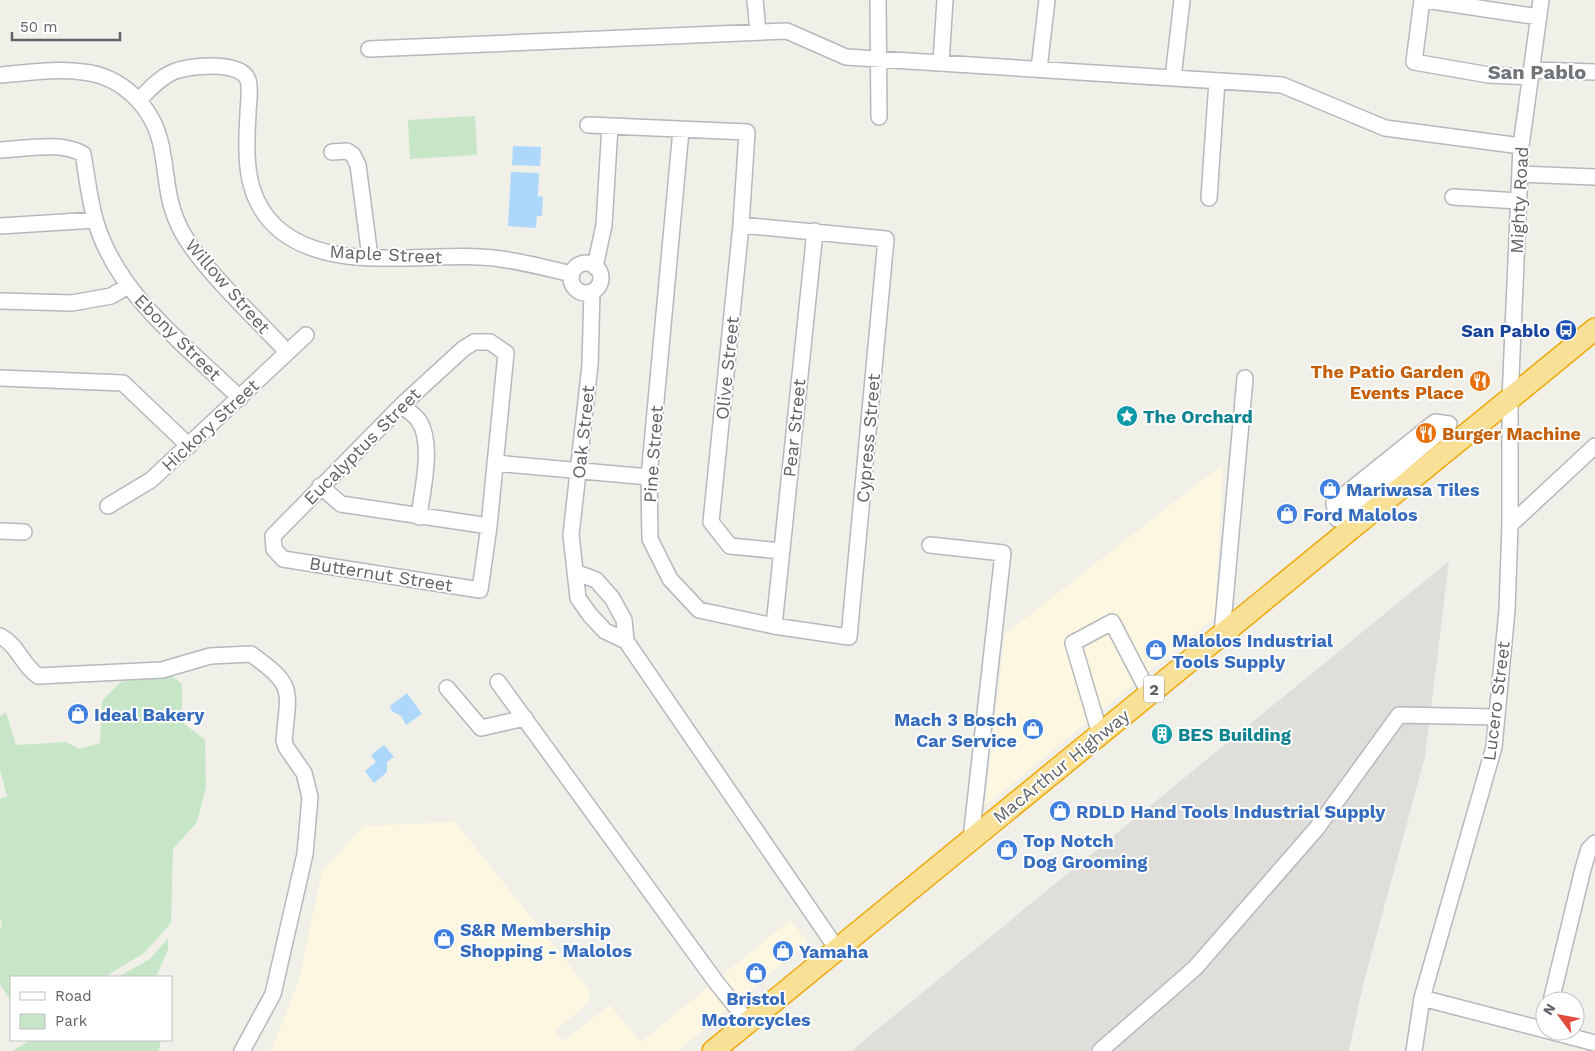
<svg xmlns="http://www.w3.org/2000/svg" width="1595" height="1051" font-family="'Work Sans',sans-serif">
	<style>
		.commercial { fill: #fdf7e1 }
		.industrial { fill: #e0deda }
		.green { fill: #c6e6c7 }
		.water { fill: #add8fb }
		.lines { fill: none; stroke-linecap: round; stroke-linejoin: round }
		.minor-casing { stroke: #b5b8bc; stroke-width: 18 }
		.highway-casing { stroke: #eea90b; stroke-width: 24 }
		.minor { stroke: #fff; stroke-width: 15 }
		.highway { stroke: #f8e197; stroke-width: 21 }
		.labels { text-anchor: middle; dominant-baseline: central; stroke-width: 4; stroke-linejoin: round; paint-order: stroke }
		.shield { fill: #fff; stroke: #8f9295; stroke-width: 1 }
		.shield-label { font-size: 16px; font-weight: bold; fill: #5f6367 }
		.street-label { font-size: 18px; fill: #5f6367; stroke: #fff }
		.transit-label { font-size: 18px; font-weight: bold; fill: #164399; stroke: #fff; text-anchor: end }
		.food-label { font-size: 18px; font-weight: bold; fill: #c56008; stroke: #fff; text-anchor: end }
		.culture-label { font-size: 18px; font-weight: bold; fill: #0d838f; stroke: #fff; text-anchor: start }
		.shop-label { font-size: 18px; font-weight: bold; fill: #366cbe; stroke: #fff; text-anchor: start }
		.quarter-label { font-size: 20px; font-weight: bold; fill: #707579; stroke: #fff }
	</style>
	<rect width="100%" height="100%" fill="#f0efe8"/>
	<path class="commercial" d="M1223,464L1215,617L985,806L1005,634Z
		M455,822L590,991L588,1003L555,1031L563,1041L610,1005L641,1042L790,920L808,942L678,1051H271L299,980L322,871L364,826Z"/>
	<path class="industrial" d="M1449,561L1425,757L1363,985L1349,1051H851Z"/>
	<path class="green" d="M475,116L477,155L410,159L408,120Z
		M168,673L182,684V722L205,740L206,787L197,822L173,849L171,923L144,953L105,977H11V1002L0,984V930L2,926L0,916V799L7,796L0,770V716L6,712L16,745L66,742L79,749L100,743L102,701L121,682Z
		M168,938V950L156,977H118L150,959Z
		M31,1040H161L159,1051H12Z"/>
	<path class="water" d="M513,146L541,147L540,166L512,165Z
		M511,172L539,173L538,196L543,197L542,216H537L536,228L508,226Z
		M407,693L422,714L406,725L401,716L392,711L390,706Z
		M384,745L394,757L387,762V772L374,783L365,771L376,762L371,755Z"/>
	<g class="lines">
		<g class="minor-casing">
			<path id="minor" d="M755,0L758,32
				M878,0L879,117
				M1422,0L1414,62L1489,75L1531,77
				M1425,0L1539,17
				M369,49L787,31L846,57L1282,85L1385,128L1521,146
				M941,63L945,0
				M1039,69L1047,0
				M1532,70L1595,72
				M0,75C27,73 57,68 83,72C122,76 153,107 161,145C168,177 165,200 182,232C204,271 256,318 287,352
				M1173,78L1182,0
				M139,100C149,90 158,79 171,73C186,65 241,60 248,80C251,90 248,104 248,114C245,158 244,202 282,232C340,276 434,249 501,259C525,262 549,269 572,274
				M588,125L747,132L741,225L711,522L730,546L781,551
				M681,130L649,477L650,539L670,579L699,610L774,626L849,637L886,239L741,225
				M0,150C25,149 61,141 83,154C87,176 89,198 95,219C115,293 187,347 240,398
				M332,152L347,151L353,155L358,165L370,257
				M1520,174L1595,177
				M1453,197L1519,201
				M1209,198L1217,81
				M0,226L95,220
				M571 278a15 15 0 1 1 30 0a15 15 0 1 1-30 0Z
				M595,267L604,225L610,126
				M592,292L590,365L571,535L578,598L590,615L605,631L626,641
				M0,301L72,303L111,296L128,286
				M474,342H490L506,353L489,526L480,590L283,559L274,549L273,536L402,405L463,349Z
				M0,378L123,383L189,446
				M402,405C407,410 415,415 419,421C434,444 422,491 419,517
				M1435,422L1449,424L1337,519L1334,503Z
				M495,463L649,477
				M320,486L341,504L489,526
				M108,506L151,480L306,335
				M1510,525L1595,446
				M0,531L24,532
				M930,545L1003,553L971,839
				M575,572L596,580L612,598L624,620L626,641L837,949
				M774,626L815,231
				M1222,634L1245,378
				M0,636C19,646 21,664 38,676L162,670L210,656L251,654C295,686 289,688 284,740L286,747L304,773L310,797L305,854L273,994L242,1051
				M498,682L716,982L748,1022
				M447,688L481,728L525,718
				M1100,734L1073,643L1112,622L1149,693
				M1422,998L1595,1043
				M1551,1001L1583,869L1589,849L1595,843
				M1100,1051L1195,968L1317,828L1399,715L1497,717
				M1414,1051L1422,998L1494,747L1507,610L1510,525V400L1521,146L1541,0"/>
		</g>
		<g class="highway-casing">
			<path id="highway" d="M713,1051L1595,329"/>
		</g>
		<use href="#minor" class="minor"/>
		<use href="#highway" class="highway"/>
	</g>
	<defs>
		<g id="bus-disc" transform="scale(1.125)"><circle r="9.5" fill="#1a4fb4" stroke="#fff"/><path d="M-5-6H5V4H4V6H2V4H-2V6H-4V4H-5ZM-3.5-4V0h7V-4ZM-3.5 1.2v1.5H-2V1.2ZM2 1.2v1.5H3.5V1.2Z" fill="#fff"/></g>
		<g id="restaurant-disc" transform="scale(1.125)"><circle r="9.5" fill="#e8710a" stroke="#fff"/><path d="M-5-6h1v4h1v-4h1v4h1v-4h1v5L-1.5 .5V6h-2V.5L-5-1ZM5-6V6H3V1.5H1.5Q1.5-4 5-6Z" fill="#fff"/></g>
		<g id="sight-disc" transform="scale(1.125)"><circle r="9.5" fill="#0f9aa8" stroke="#fff"/><path d="M0-6L1.8-2.2L6-1.7L2.9 1.2L3.7 5.4L0 3.3L-3.7 5.4L-2.9 1.2L-6-1.7L-1.8-2.2Z" fill="#fff"/></g>
		<g id="shop-disc" transform="scale(1.125)"><circle r="9.5" fill="#3f7fe0" stroke="#fff"/><path d="M-5-2.5h2.3a2.7 3.5 0 0 1 5.4 0H5L5.5 6h-11ZM-1.5-2.5h3a1.5 2.3 0 0 0-3 0Z" fill="#fff"/></g>
		<g id="building-disc" transform="scale(1.125)"><circle r="9.5" fill="#0f9aa8" stroke="#fff"/><path d="M-4-6H4V6H1V3H-1V6H-4ZM-2.5-4.3h1.7v1.8h-1.7ZM.8-4.3h1.7v1.8H.8ZM-2.5-1h1.7V.8h-1.7ZM.8-1h1.7V.8H.8Z" fill="#fff"/></g>
	</defs>
	<g fill-rule="evenodd">
		<use href="#bus-disc" x="1566" y="330"/>
		<use href="#restaurant-disc" x="1480" y="381"/>
		<use href="#sight-disc" x="1127" y="416"/>
		<use href="#restaurant-disc" x="1426" y="433"/>
		<use href="#shop-disc" x="1330" y="489"/>
		<use href="#shop-disc" x="1287" y="514"/>
		<use href="#shop-disc" x="1156" y="650"/>
		<use href="#shop-disc" x="78" y="714"/>
		<use href="#shop-disc" x="1033" y="729"/>
		<use href="#building-disc" x="1162" y="734"/>
		<use href="#shop-disc" x="1060" y="811"/>
		<use href="#shop-disc" x="1007" y="850"/>
		<use href="#shop-disc" x="444" y="939"/>
		<use href="#shop-disc" x="783" y="951"/>
		<use href="#shop-disc" x="756" y="973"/>
	</g>
	<g class="labels">
		<rect class="shield" x="1144" y="675.5" width="20" height="27" rx="4"/>
		<g class="shield-label">
			<text x="1154" y="689">2</text>
		</g>
		<g class="street-label">
			<text transform="translate(1519 200) rotate(-87)">Mighty Road</text>
			<text transform="translate(386 254) rotate(3)">Maple Street</text>
			<text transform="translate(228 286) rotate(49)">Willow Street</text>
			<text transform="translate(178 337) rotate(45)">Ebony Street</text>
			<text transform="translate(727 368) rotate(-84)">Olive Street</text>
			<text transform="translate(210 425) rotate(-43)">Hickory Street</text>
			<text transform="translate(794 428) rotate(-84)">Pear Street</text>
			<text transform="translate(583 432) rotate(-84)">Oak Street</text>
			<text transform="translate(868 438) rotate(-85)">Cypress Street</text>
			<text transform="translate(362 446) rotate(-45)">Eucalyptus Street</text>
			<text transform="translate(653 454) rotate(-86)">Pine Street</text>
			<text transform="translate(381 574) rotate(9)">Butternut Street</text>
			<text transform="translate(1496 701) rotate(-83)">Lucero Street</text>
			<text transform="translate(1061 766) rotate(-39)">MacArthur Highway</text>
		</g>
		<g class="transit-label">
			<text x="1550" y="330">San Pablo</text>
		</g>
		<g class="food-label">
			<text x="1464" y="371">The Patio Garden<tspan x="1464" dy="21">Events Place</tspan></text>
			<text x="1442" y="433" text-anchor="start">Burger Machine</text>
		</g>
		<g class="culture-label">
			<text x="1143" y="416">The Orchard</text>
			<text x="1178" y="734">BES Building</text>
		</g>
		<g class="shop-label">
			<text x="1346" y="489">Mariwasa Tiles</text>
			<text x="1303" y="514">Ford Malolos</text>
			<text x="1172" y="640">Malolos Industrial<tspan x="1172" dy="21">Tools Supply</tspan></text>
			<text x="94" y="714">Ideal Bakery</text>
			<text x="1017" y="719" text-anchor="end">Mach 3 Bosch<tspan x="1017" dy="21">Car Service</tspan></text>
			<text x="1076" y="811">RDLD Hand Tools Industrial Supply</text>
			<text x="1023" y="840">Top Notch<tspan x="1023" dy="21">Dog Grooming</tspan></text>
			<text x="460" y="929">S&amp;R Membership<tspan x="460" dy="21">Shopping - Malolos</tspan></text>
			<text x="799" y="951">Yamaha</text>
			<text x="756" y="998" text-anchor="middle">Bristol<tspan x="756" dy="21">Motorcycles</tspan></text>
		</g>
		<g class="quarter-label">
			<text x="1537" y="72">San Pablo</text>
		</g>
	</g>
	<rect x="10" y="976" width="162" height="65" fill="#ffffff" stroke="#bfc1c2"/>
	<rect x="20" y="992" width="25" height="8" fill="#ffffff" stroke="#bfc1c2"/>
	<text x="55" y="1001" font-size="15" fill="#5f6367">Road</text>
	<rect x="20" y="1014" width="25" height="15" fill="#c6e6c7" stroke="#bfc1c2"/>
	<text x="55" y="1026" font-size="15" fill="#5f6367">Park</text>
	<g transform="translate(1560 1016) rotate(302)"><circle r="24" fill="#ffffff" stroke="#bfc1c2"/>
	<path d="M0-4L9 19L0 12L-9 19Z" fill="#e24b3c"/>
	<text y="-8" font-size="14" font-weight="bold" text-anchor="middle" fill="#5f6367">N</text>
	</g>
	<path d="M12 32v8h108v-8" fill="none" stroke="#5f6367" stroke-width="2.5"/>
	<text x="20" y="32" font-size="15" fill="#5f6367" stroke="#ffffff" stroke-width="4" paint-order="stroke">50 m</text>
</svg>
